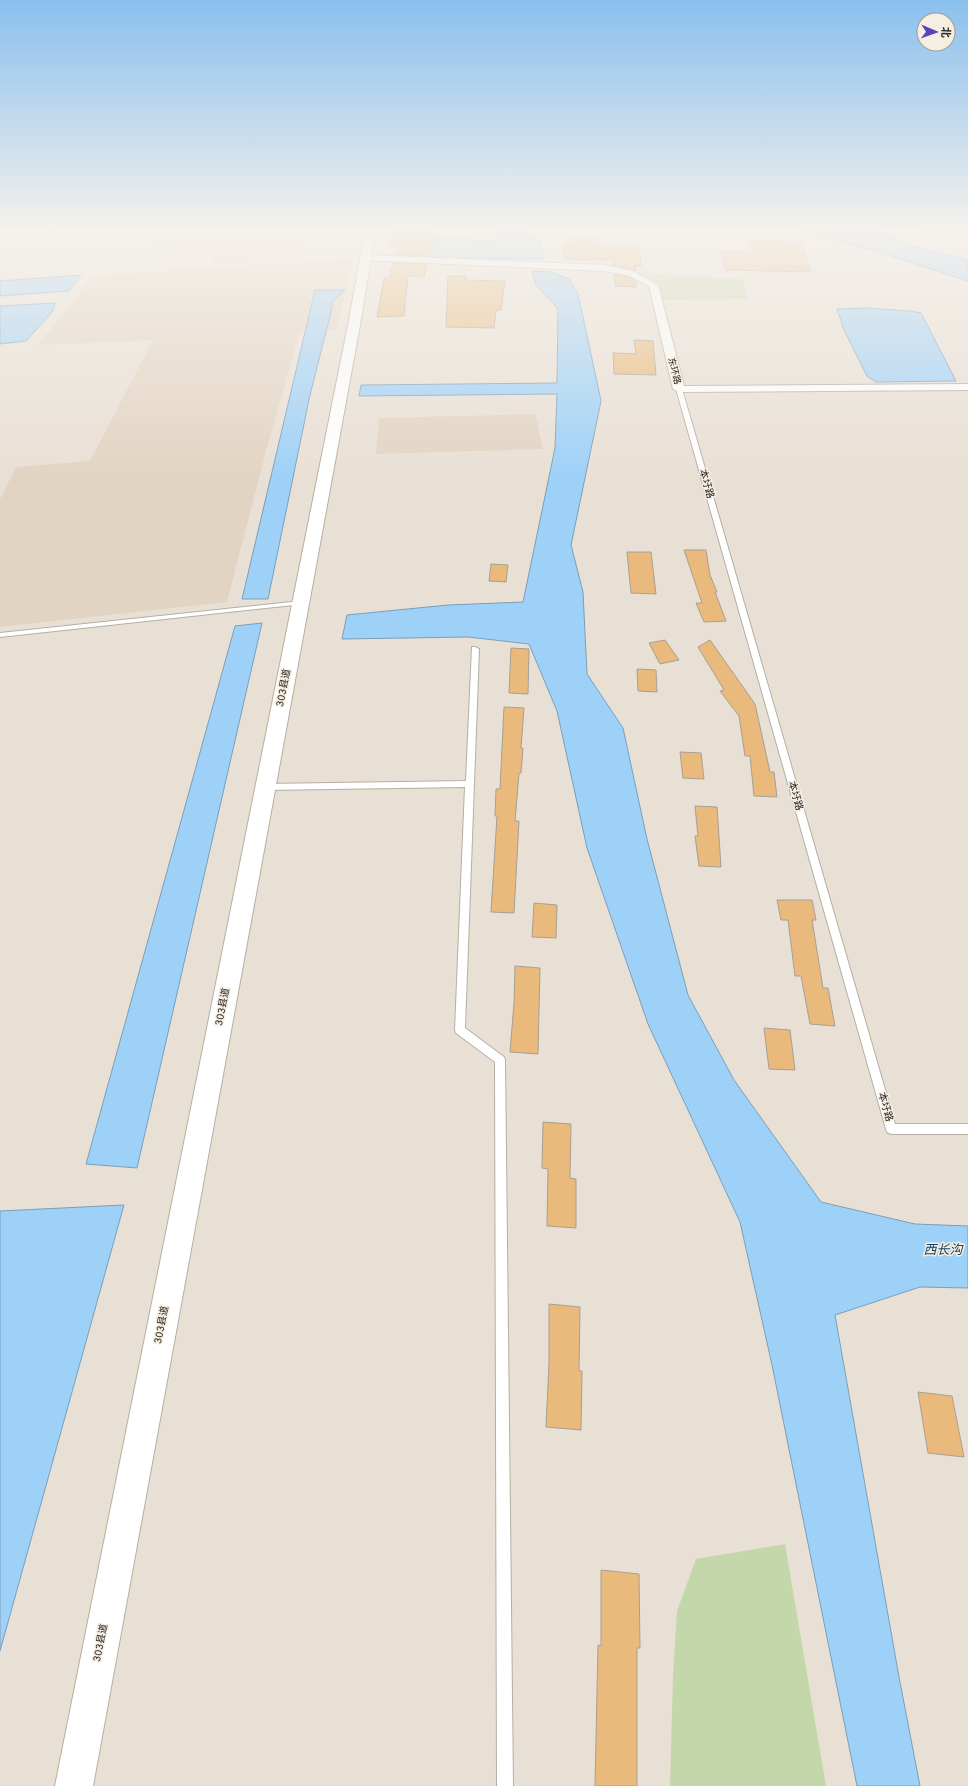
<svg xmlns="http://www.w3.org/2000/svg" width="968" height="1786" font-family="Overpass,'Noto Sans SC',sans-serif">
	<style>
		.built { fill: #e2d4c2 }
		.green { fill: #c4d7aa }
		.water { fill: #9ed1f8; stroke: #7b9eb8 }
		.building { fill: #e9ba7c; stroke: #a79f94 }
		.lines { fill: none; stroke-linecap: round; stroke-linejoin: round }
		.service-casing { stroke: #b6aea3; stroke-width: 2 }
		.minor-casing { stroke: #b6aea3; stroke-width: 2 }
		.secondary-casing { stroke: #b6aea3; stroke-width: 2 }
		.service { fill: #fff; fill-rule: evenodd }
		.minor { fill: #fff; fill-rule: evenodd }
		.secondary { fill: #fff; fill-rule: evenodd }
		.labels { text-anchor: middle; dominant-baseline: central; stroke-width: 3; stroke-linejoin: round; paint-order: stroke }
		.far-street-label { font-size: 9px; fill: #2a2723; stroke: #f7eee2 }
		.street-label { font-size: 10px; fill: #2a2723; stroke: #f7eee2 }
		.near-water-label { font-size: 13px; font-style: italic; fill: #114363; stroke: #f7eee2 }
	</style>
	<rect width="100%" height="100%" fill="#e9e0d5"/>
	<path class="built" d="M310,232L303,257L212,264L214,255L149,258L153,241Z
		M353,258L336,330L300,331L267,447L227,602L0,627V499L16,467L90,461L153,340L38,345L93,276Z
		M535,414L543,449L376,454L379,418Z"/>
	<path class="green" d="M639,273L743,279L747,299L663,300L658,283Z
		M785,1544L826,1786H670L673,1676L677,1611L696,1559Z"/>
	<path class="water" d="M495,227H524L527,231L541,243L543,259H457L426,260L433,248L430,238L494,241L499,234Z
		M790,227H862L893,236L907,245L968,260V281L885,254Z
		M890,227H968V235L890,228Z
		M532,271L551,272L569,279L578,294L601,401L571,545L583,592L587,674L623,728L647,839L688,995L734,1080L821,1202L915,1224L968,1226V1288L920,1287L835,1315L899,1677L920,1786H857L772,1365L740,1222L648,1024L587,848L557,711L529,644L468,637L342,639L347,615L448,605L523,602L555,448L557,394L359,396L361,385L557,383L558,309L536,285Z
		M81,275L69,291L0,296V281Z
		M315,290H345L333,301L330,316L310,395L268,599H242Z
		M55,303L53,311L26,341L0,344V306Z
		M868,308L910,311L921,313L956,381L876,382L867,376L844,330L837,309Z
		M262,623L137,1168L86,1164L235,626Z
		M124,1205L0,1651V1211Z"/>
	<path class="building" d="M395,227H437L429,256L395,255L398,246H389Z
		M570,237H597V244L639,243L641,266L635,265L636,271L613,265V260L564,259V244H571Z
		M749,241L801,242L811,272L725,270L720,251L753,252Z
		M393,263L427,264L424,277L408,276L404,316L377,317L384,278H389Z
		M614,274L627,276L636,281V287L615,286Z
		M448,276H466L465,280L505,281L501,310H496L494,328L446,327Z
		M634,340L653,341L656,375L614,374L613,353L636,354Z
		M684,550H706L710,575L717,592H715L726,621L704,622L696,603H702Z
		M627,552H651L656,594L631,593Z
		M491,564L508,565L506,582L489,581Z
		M665,640L679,660L660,664L649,643Z
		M710,640L755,704L770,772H774L777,797L754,796L750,756H745L739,716L720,691L724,690L698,647Z
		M511,648L529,649L528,694L509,693Z
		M637,669L656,670L657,692L638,691Z
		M504,707L524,708L521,748H523L521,773H519L515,821H519L514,913L491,912L497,816H495L496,789H500Z
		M680,752L701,753L704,779L683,778Z
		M695,806L717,807L721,867L699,866L695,836H698Z
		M777,900H812L816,920H812L823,988H828L835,1026L810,1024L801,976H795L788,920H781Z
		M534,903L557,905L556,938L532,937Z
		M515,966L540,968L538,1054L510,1052L514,1003Z
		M764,1028L790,1030L795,1070L769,1069Z
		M543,1122L571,1124L570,1178L576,1179V1228L547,1226L548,1169L542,1168Z
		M549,1304L580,1307L579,1371H582L581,1430L546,1427L549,1363Z
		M918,1392L952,1396L964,1457L928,1453Z
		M601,1570L639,1574L640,1648H637V1786H595L598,1645L601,1646Z"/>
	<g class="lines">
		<g class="service-casing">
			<path id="service" d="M137,227H157L0,237V235Z
				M679,387L682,389L895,1124H968V1134H891L887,1132L886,1129L676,389Z
				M301,601L303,602V604L0,637V633Z
				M472,647H475L479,649L465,1028L504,1057L505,1060L513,1786H497L495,1062L456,1033L455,1030L465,787L265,790L261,787L265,784L466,781Z"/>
		</g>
		<g class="minor-casing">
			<path id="minor" d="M365,255L604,265L633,271L658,285L684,386L968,384V390L679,392L673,389L649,286L627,275L604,271L362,260L360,258Z"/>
		</g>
		<g class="secondary-casing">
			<path id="secondary" d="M366,227H376L360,325L93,1786H55L348,325Z"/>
		</g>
		<use href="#service" class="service"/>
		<use href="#minor" class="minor"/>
		<use href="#secondary" class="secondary"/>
	</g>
	<linearGradient id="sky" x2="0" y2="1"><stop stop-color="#8ac0ee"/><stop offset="0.48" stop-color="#f5f1ec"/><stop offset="1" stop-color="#f5f1ec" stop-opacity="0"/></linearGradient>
	<rect width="968" height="477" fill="url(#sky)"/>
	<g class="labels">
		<g class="far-street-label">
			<text transform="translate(674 371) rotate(76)">东环路</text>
		</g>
		<g class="street-label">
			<text transform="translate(706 484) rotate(74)">本圩路</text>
			<text transform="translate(284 688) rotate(-79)">303县道</text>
			<text transform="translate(795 796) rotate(74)">本圩路</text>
			<text transform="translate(223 1007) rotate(-79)">303县道</text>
			<text transform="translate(885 1107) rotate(74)">本圩路</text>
			<text transform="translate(162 1325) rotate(-79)">303县道</text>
			<text transform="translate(101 1643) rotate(-79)">303县道</text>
		</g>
		<g class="near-water-label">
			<text x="943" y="1251">西长沟</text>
		</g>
	</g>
	<g transform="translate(936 32) rotate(92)"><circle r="19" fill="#f7eee2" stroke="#a59e96"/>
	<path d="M0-3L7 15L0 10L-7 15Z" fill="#5743bb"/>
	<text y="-6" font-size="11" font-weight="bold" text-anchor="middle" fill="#2a2723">北</text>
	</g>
</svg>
